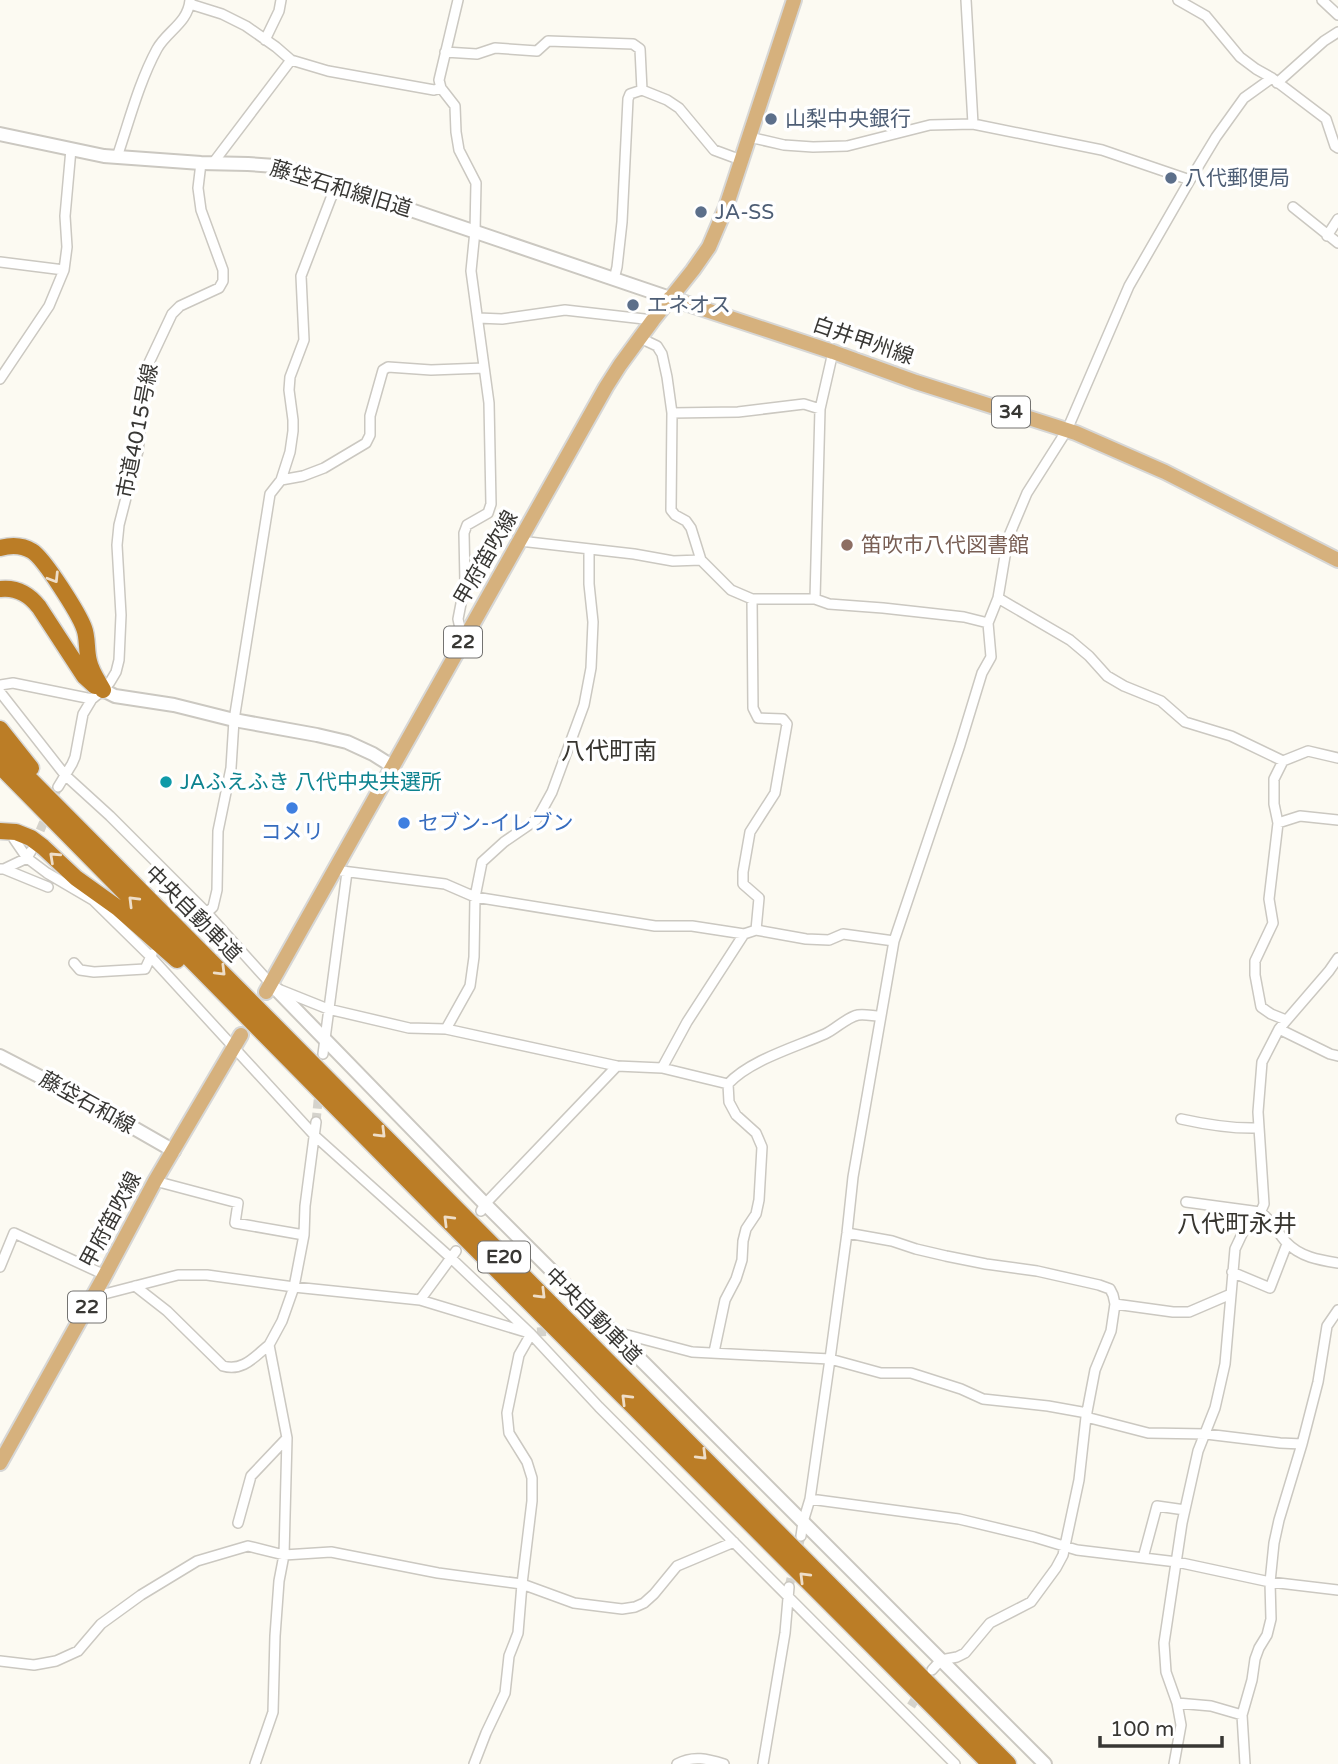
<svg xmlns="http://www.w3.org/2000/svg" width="1338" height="1764" font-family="'Varela Round','Noto Sans JP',sans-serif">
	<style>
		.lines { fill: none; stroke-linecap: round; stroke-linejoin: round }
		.street-tunnel { stroke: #d5d3cc; stroke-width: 9; stroke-dasharray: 9 4.5; stroke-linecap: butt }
		.street-casing { stroke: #cbc8c1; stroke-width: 12 }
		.secondary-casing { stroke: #cbc8c1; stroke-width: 16 }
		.primary-casing { stroke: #d7d7d6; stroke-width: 18 }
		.highway-casing { stroke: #d7d7d6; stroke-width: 19 }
		.street { stroke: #fff; stroke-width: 9 }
		.secondary { stroke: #fff; stroke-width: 12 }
		.primary { stroke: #d6b17d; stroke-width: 14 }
		.highway { stroke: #bb7d26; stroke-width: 16 }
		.oneway { stroke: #eedec9 }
		.service-dot { fill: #5c6f8a; stroke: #fff; stroke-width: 2.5 }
		.education-dot { fill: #8d6e63; stroke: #fff; stroke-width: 2.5 }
		.culture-dot { fill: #0f9aa8; stroke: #fff; stroke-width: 2.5 }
		.shop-dot { fill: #3f7fe0; stroke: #fff; stroke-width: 2.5 }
		.labels { text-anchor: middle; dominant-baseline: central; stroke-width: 7; stroke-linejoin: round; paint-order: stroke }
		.shield { fill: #fff; stroke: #747371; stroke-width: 2 }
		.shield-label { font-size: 19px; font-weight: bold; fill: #383734 }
		.service-label { font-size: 21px; fill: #4e5e75; stroke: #fff; text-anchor: start }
		.street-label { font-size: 21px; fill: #383734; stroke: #fff }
		.education-label { font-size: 21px; fill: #785e54; stroke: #fff; text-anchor: start }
		.culture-label { font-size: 21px; fill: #0d838f; stroke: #fff; text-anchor: start }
		.shop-label { font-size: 21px; fill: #366cbe; stroke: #fff; text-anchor: start }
		.quarter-label { font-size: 24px; fill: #383630; stroke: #fff }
	</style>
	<rect width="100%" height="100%" fill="#fcfaf2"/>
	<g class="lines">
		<path class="street-tunnel" d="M35,843L58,787
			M180,933L201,918
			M316,1122L319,1091
			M537,1332L556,1331
			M789,1587L801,1536
			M911,1706L921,1690"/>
		<g class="street-casing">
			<path id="street" d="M458,0L439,80L441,88L455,106L456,132L459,150L476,183L475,231L471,271L489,403L491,504L488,513L467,525L464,533L465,583L458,619L463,642
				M966,0L973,124
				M1178,0L1206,16L1240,57L1256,69L1272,78L1326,119L1335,146L1338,148
				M1322,0L1338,15
				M190,4L222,14L246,26L276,47L291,60L328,71L434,90L441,88
				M265,40L279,11L281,0
				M445,52L477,54L495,48L537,51L548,41L633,44L640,49L642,90
				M1277,83L1324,41L1338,32
				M749,137L784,145L813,147L847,146L930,125L973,124L1102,150L1190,180
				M117,157C129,122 139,82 157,49C167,31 188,23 190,0
				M213,163L291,60
				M1293,207L1338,243
				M1327,236L1338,219
				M0,262L64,270
				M614,279L617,267L622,222L628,99L630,94L642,90L667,100L679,108L714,150L741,160
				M478,318L502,319L565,310L653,320
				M640,338L657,346L662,354L667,377L672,413L671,510L675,515L686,521L691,528L701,560L731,590L752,599H815L829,604L883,608L964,617L988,623
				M0,379L49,306L64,270L67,247L65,216L71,149
				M672,413L738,412L804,404L820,409
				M281,480L290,452L293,431V420L289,390L290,377L304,340L301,276L336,185
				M520,541L634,554L673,561L701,560
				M998,598L1070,640L1089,656L1107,676L1124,686L1161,701L1185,722L1231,736L1283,761L1308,751L1338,758
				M752,599L753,708L758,718L783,719L787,724L775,793L750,832L743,872V884L759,898L756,930
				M815,599L820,409L833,352
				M0,685L13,683L92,699
				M0,692L65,775L110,816L207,913L270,983
				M1283,761L1274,779V804L1278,823L1269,899L1273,923L1255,961V975L1261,1007L1271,1014L1286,1020
				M58,787L72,764L75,757L83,714L92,699L103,690L110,682L116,672L119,660L121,615L117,545L119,525L138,451L147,367L172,314L180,306L219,288L223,281V270L201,210L198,188L201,163
				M1278,823L1300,816L1338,820
				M14,839L27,858L47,873L93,900L150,956L315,1136L451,1258L531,1334L599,1407L955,1764
				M0,869H4L48,887
				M4,869L27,858L31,851
				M334,870L445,884L475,897L655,926H692L744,934L756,930L806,939L829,940L843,934L894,941
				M201,918L213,907L217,890L218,831L231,768L234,720L270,494L281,480L303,476L324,468L366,443L370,435V416L383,370L388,367L431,370L484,368
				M74,963L80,970L94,972L145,969L152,954
				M278,989L328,1009L409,1028L446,1029L617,1066L662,1068L687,1022L744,934
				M446,1029L470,986L474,957L475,897L482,862L504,842L536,820L541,812L552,792L584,705L591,668L593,622L589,584V549
				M1279,1029L1330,1054L1338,1056
				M323,1054L347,872
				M662,1068L728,1084
				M1181,1119C1208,1125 1232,1129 1259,1128
				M155,1181L238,1203L235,1223L304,1235
				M1186,1202L1260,1212C1274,1222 1276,1231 1286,1242C1300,1257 1319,1260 1338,1263
				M481,1211L485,1204L617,1066
				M847,1233L892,1241L916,1249L946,1256L986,1264L1037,1271L1099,1285L1110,1289L1113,1295L1115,1304L1111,1331L1095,1370L1086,1417L1079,1480L1063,1555L1056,1568L1031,1602L990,1623L965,1653L957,1657L941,1660L932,1670
				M0,1267L14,1233L105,1275
				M1232,1272L1270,1288L1287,1244
				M135,1286L167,1311L223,1366C243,1372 255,1356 269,1345
				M93,1297L178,1275H207L294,1287L420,1300L529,1333
				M420,1300L456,1251
				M1115,1304L1173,1312H1189L1231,1294
				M596,1329L612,1331L692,1352L830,1359L881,1373H911L961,1389L983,1399L1048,1406L1087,1413
				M714,1352L725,1300L736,1279L742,1260L743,1241L746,1229L756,1214L759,1200L762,1147L756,1133L736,1115L729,1102L728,1084C750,1060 796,1047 825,1034C836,1029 847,1017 858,1015C865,1014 874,1016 880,1016
				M1086,1417L1148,1433L1206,1434L1280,1443L1302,1444
				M810,1499L959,1519L1034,1537L1077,1550L1177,1562L1270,1582L1338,1590
				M238,1523L251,1476L287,1438
				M801,1536L803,1522L810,1499L830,1359L847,1233L853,1177L894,941L960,745L982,673L991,657L988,623L998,598L1008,538L1027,493L1067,430L1129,286L1190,180L1216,137L1244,98L1272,78
				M1143,1558L1157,1506L1185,1510
				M0,1661L34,1665L56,1661L78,1651L101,1624L141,1595L197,1561L248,1546L284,1555L331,1552L438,1573L522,1584L574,1603L622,1609L635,1607L644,1603L654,1594L677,1566L734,1542
				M1177,1703L1211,1706L1242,1715L1252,1680L1255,1659L1259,1648L1267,1635L1271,1619L1270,1582L1274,1543L1279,1520L1302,1444L1318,1382L1327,1326L1338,1310
				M1242,1715L1245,1764
				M255,1764L273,1712L275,1636L279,1581L284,1555L287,1438L269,1345L282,1321L294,1287L304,1235L305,1206L316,1122
				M474,1764L486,1733L505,1693L509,1656L518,1633L522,1584L532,1501V1478L527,1462L509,1433L507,1413L519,1355L531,1334
				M677,1764C693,1755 708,1759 724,1764
				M763,1764L785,1633L789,1587
				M1174,1764L1181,1725L1177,1703L1166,1672L1164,1643L1182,1523L1198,1451L1215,1408L1225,1364L1235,1249L1243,1232L1261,1211L1264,1204L1258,1112L1262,1062L1279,1029L1329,971L1338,958"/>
		</g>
		<g class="secondary-casing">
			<path id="secondary" d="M0,134L104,156L201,163L248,164L275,166L293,170L670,298
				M103,690L115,696L174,705L234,720L317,735L347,742L373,754L392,766
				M270,983L485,1204L1045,1764
				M0,1056L85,1100L174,1151"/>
		</g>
		<g class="primary-casing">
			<path id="primary" d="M670,298L833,352L916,382L1076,433L1165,472L1338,560
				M266,992L606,387L620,365L653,320L693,270L709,247L726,207L794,0
				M0,1463L105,1275L155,1181L241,1035"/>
		</g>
		<g class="highway-casing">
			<path id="highway" d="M0,548C11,545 22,545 32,551C44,558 79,614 84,628C88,638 86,650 89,661C91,671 98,681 103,690
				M0,589C17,587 29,594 39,607L84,676L95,686
				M0,729L31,768
				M0,749L1008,1764
				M0,766L446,1219L990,1764
				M0,831L16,832L31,838L43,847L76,878L118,908L177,960"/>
		</g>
		<use href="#street" class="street"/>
		<use href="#secondary" class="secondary"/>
		<use href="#primary" class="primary"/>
		<use href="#highway" class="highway"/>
	</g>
	<defs><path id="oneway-chevron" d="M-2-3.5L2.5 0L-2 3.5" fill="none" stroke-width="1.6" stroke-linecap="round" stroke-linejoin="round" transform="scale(1.75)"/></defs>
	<g class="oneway">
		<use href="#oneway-chevron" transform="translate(54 578) rotate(58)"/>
		<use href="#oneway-chevron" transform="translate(54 857) rotate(-137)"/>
		<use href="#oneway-chevron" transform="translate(133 901) rotate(-135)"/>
		<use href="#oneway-chevron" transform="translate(221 971) rotate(45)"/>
		<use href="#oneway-chevron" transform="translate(381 1133) rotate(45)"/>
		<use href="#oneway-chevron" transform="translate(448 1220) rotate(-135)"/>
		<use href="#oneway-chevron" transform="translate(541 1294) rotate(45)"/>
		<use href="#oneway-chevron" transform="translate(626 1399) rotate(-135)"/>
		<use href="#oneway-chevron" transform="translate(702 1455) rotate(45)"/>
		<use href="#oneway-chevron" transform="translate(804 1577) rotate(-135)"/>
	</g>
	<g class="service-dot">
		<circle cx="771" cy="119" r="7"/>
		<circle cx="1171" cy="178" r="7"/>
		<circle cx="701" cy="212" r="7"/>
		<circle cx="633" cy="305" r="7"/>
	</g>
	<circle class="education-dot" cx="847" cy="545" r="7"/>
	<circle class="culture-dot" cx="166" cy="782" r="7"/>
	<g class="shop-dot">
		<circle cx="292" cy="808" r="7"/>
		<circle cx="404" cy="823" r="7"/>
	</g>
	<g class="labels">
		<g class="shield">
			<rect x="992" y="396.5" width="38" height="31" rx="5"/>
			<rect x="444" y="626.5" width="38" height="31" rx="5"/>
			<rect x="478" y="1241.5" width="52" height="31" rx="5"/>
			<rect x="68" y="1291.5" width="38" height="31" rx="5"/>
		</g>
		<g class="shield-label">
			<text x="1011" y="412">34</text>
			<text x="463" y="642">22</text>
			<text x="504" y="1257">E20</text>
			<text x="87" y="1307">22</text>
		</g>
		<g class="service-label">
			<text x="785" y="119">山梨中央銀行</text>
			<text x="1185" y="178">八代郵便局</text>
			<text x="715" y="212">JA-SS</text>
			<text x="647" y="305">エネオス</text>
		</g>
		<g class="street-label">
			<text transform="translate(341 189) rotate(17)">藤垈石和線旧道</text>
			<text transform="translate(863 341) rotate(19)">白井甲州線</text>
			<text transform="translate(138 431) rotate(-79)">市道4015号線</text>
			<text transform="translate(486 558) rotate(-60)">甲府笛吹線</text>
			<text transform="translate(193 914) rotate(45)">中央自動車道</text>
			<text transform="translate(87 1103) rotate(29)">藤垈石和線</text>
			<text transform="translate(111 1220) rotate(-62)">甲府笛吹線</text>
			<text transform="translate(593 1316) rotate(45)">中央自動車道</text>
		</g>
		<g class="education-label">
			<text x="861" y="545">笛吹市八代図書館</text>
		</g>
		<g class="culture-label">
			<text x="180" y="782">JAふえふき 八代中央共選所</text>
		</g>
		<g class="shop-label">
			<text x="418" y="823">セブン-イレブン</text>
			<text x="292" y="832" text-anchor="middle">コメリ</text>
		</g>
		<g class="quarter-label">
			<text x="609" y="751">八代町南</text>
			<text x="1237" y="1224">八代町永井</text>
		</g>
	</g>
	<path d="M1100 1736v10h122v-10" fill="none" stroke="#383734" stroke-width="3.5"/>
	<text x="1110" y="1736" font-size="21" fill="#383734" stroke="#ffffff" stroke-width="5" paint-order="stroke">100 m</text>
</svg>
